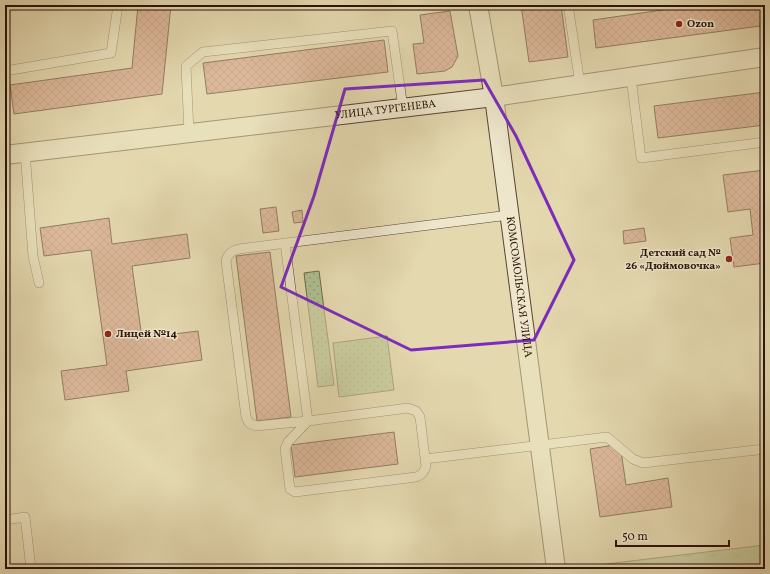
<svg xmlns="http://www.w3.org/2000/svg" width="770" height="574" font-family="Vollkorn,serif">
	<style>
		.grass { fill: url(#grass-tufts); stroke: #6c694c }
		.park { fill: url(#park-dots); stroke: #6c694c }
		.building { fill: url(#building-cross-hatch); stroke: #2a1209 }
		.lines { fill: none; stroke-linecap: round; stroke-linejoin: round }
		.service-casing { stroke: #584432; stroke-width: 10 }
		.minor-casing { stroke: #584432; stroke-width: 20 }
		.service { stroke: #ede6cb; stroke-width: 9 }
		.minor { stroke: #ede6cb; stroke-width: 18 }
		.marked { fill: none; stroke: #7b2cbf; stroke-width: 3; stroke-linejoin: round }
		.poi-dot { fill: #8f2418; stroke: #ede6cb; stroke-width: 1.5 }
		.labels { text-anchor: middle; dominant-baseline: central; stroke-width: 3; stroke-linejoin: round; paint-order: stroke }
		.poi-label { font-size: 11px; font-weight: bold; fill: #2a1209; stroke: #ede6cb; text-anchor: start }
		.street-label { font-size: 11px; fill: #2a1209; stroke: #ede6cb }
	</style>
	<defs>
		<pattern id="grass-tufts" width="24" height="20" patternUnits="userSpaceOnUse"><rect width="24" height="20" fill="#aec090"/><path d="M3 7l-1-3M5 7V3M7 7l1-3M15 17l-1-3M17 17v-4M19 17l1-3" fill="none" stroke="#96a47b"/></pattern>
		<pattern id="park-dots" width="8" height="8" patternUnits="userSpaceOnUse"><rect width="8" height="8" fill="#aec090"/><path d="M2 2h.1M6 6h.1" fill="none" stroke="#96a47b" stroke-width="1.8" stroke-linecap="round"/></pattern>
		<pattern id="building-cross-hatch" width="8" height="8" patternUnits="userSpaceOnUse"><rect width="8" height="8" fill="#d38e7f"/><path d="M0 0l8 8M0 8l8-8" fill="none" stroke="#ab7366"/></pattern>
	</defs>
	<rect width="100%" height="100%" fill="#e4d8af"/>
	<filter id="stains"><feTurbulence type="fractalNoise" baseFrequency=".005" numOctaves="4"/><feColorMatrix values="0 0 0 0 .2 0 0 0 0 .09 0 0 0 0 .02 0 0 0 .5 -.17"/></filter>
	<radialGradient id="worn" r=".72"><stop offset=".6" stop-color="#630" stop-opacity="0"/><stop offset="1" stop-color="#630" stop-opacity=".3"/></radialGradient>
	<path class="grass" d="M765,545V569H572V568Z"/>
	<path class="park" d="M319,271L334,385L318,387L304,273Z
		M387,336L394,390L339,397L333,343Z"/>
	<path class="building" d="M138,5H171L162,94L14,114L10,85L132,68Z
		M521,5H561L568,57L529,62Z
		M697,5H765V40L763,41L760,26L596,48L593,20Z
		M450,11L458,56L452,67L445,71L417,74L413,44L424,43L420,15Z
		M384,40L388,72L207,94L203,63Z
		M765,92V125L658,138L654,106Z
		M765,170V263L734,267L730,238L753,235L750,209L728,212L723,175Z
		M276,207L279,231L263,233L260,209Z
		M302,210L303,222L294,223L292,212Z
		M109,218L112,244L187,234L190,258L132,266L142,338L198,331L202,360L126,371L129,391L65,400L61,371L107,365L91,250L44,256L40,228Z
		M644,228L646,241L624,244L623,231Z
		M270,252L291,417L257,421L236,256Z
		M394,432L398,464L295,477L291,445Z
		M620,444L626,485L668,478L672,507L600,517L590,449Z"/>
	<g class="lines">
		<g class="service-casing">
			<path id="service" d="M568,5L580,84
				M5,71L111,53L118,5
				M631,77L641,158L765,142
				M189,133L186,66L203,52L392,31L403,108
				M25,152L33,256L39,283
				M285,243L308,421L256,426L249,423L246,417L226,261C228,253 232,251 239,249L509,215
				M408,408L416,411L420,417L426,466C424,472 422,475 416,477L295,492L290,489L285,449L288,442L308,421Z
				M425,459L607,437L633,459L643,463L765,449
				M5,520L25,517L31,569"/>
		</g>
		<g class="minor-casing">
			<g id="minor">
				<path id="s1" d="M478,5L494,97L556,569"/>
				<path id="s2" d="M5,155L494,97L765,57"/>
			</g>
		</g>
		<use href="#service" class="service"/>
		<use href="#minor" class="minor"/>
	</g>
	<path d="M0 0H770V574H0ZM484,80L516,136L574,260L534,340L411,350L281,287L314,196L345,89Z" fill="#e4d8af" fill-opacity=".55" fill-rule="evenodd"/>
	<path class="marked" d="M484,80L516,136L574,260L534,340L411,350L281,287L314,196L345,89Z"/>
	<g class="poi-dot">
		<circle cx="679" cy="24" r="4"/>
		<circle cx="729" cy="259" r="4"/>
		<circle cx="108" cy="334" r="4"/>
	</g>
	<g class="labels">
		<g class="poi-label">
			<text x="687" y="24">Ozon</text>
			<text x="721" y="253" text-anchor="end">Детский сад №<tspan x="721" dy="13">26 «Дюймовочка»</tspan></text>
			<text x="116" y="334">Лицей №14</text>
		</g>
		<g class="street-label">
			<text stroke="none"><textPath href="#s2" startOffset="383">УЛИЦА ТУРГЕНЕВА</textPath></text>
			<text stroke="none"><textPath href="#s1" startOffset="285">КОМСОМОЛЬСКАЯ УЛИЦА</textPath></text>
		</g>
	</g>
	<rect width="770" height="574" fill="none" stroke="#e4d8af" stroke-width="20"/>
	<rect x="6" y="6" width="758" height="562" fill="none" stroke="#2a1209" stroke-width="2"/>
	<rect x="10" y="10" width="750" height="554" fill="none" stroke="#2a1209"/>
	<path d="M616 540v6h113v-6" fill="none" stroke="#2a1209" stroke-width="2"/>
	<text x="622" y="540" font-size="12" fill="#2a1209" stroke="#ede6cb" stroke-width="3" paint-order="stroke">50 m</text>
	<rect width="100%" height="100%" filter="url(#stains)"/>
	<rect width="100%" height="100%" fill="url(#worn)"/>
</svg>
